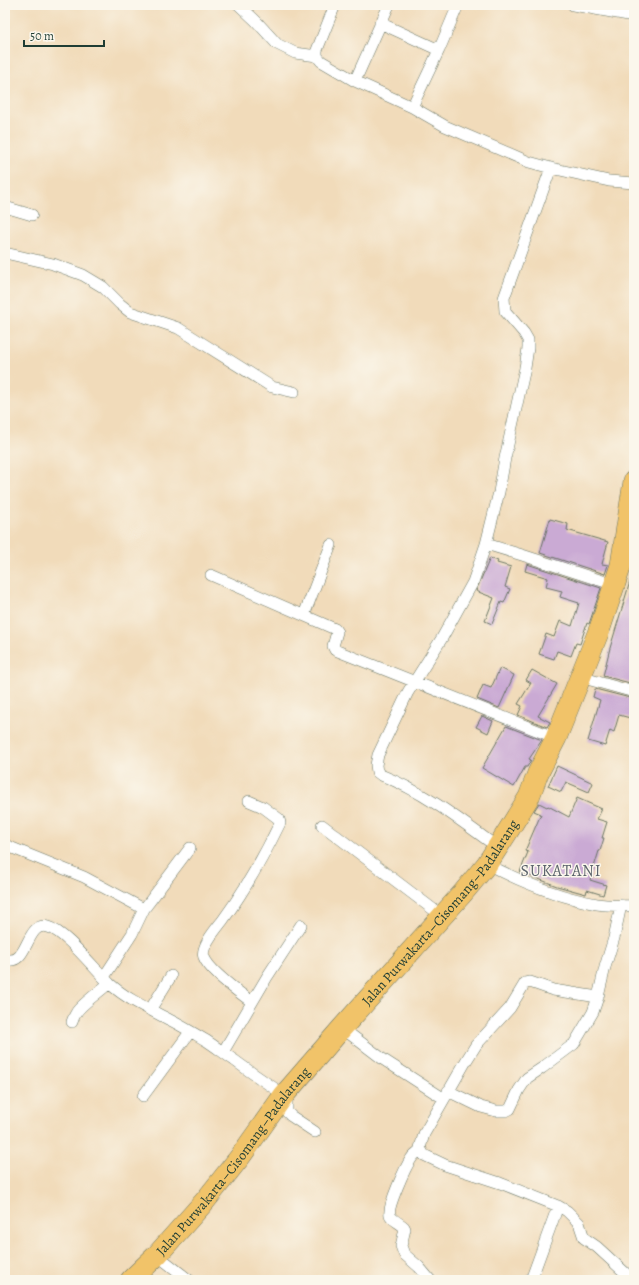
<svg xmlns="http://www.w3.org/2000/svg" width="639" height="1285" font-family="Alegreya,serif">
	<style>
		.building { fill: #caaad4 }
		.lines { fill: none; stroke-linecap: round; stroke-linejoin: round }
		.street-casing { stroke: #687463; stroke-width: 12 }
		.highway-casing { stroke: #687463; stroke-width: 22 }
		.street { stroke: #fff; stroke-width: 11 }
		.highway { stroke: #f1c369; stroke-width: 21 }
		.labels { text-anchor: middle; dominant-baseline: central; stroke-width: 3; stroke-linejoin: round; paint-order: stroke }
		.street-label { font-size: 14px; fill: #1f3d34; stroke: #fbf7ec }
		.quarter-label { font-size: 16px; letter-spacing: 1px; fill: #5b636c; stroke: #fbf7ec }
	</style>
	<rect width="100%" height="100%" fill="#fbf7ec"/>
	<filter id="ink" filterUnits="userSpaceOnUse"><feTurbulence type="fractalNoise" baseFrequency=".025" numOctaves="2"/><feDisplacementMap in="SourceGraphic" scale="8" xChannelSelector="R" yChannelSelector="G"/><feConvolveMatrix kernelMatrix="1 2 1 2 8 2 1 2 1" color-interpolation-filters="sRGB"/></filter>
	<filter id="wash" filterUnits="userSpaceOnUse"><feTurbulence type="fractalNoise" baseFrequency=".012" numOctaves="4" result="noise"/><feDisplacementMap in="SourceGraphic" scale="16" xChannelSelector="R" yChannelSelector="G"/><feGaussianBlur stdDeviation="0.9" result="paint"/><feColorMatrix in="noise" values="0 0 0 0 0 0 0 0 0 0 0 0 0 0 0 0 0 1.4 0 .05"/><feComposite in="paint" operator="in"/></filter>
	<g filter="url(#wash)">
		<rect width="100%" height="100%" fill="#f1dbba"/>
		<g id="blocks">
			<path class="building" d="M550,519L568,524L567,530L608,542L602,564L608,565L605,574L540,553Z
				M490,558L498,561L497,563L511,567L505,587L510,589L504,603L501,602L492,624L485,621L494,598L476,591Z
				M527,564L601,588L589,624L587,623L580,644L576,643L571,656L557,651L554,659L539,654L546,634L554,637L560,621L572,626L579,603L560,597L562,591L546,587L548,578L525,571Z
				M632,575H634V667L630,683L603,676L610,648Z
				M500,668L514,675L499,708L477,699L483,685L491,688Z
				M532,670L557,684L538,716L550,722L547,727L518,715L522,706L518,704L531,683L526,680Z
				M595,689L634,699V719L619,715L614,732L610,730L605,746L588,741L600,700L593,697Z
				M482,716L493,721L488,733L476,727Z
				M506,726L542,740L529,759L531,760L527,767H525L514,787L482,768Z
				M557,766L593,783L589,792L566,782L561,792L548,786Z
				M577,798L602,809L597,819L607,822L602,838H604L600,851H599L590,880L606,885L603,895L587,890L586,894L557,886L520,872L528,852L525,851L541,814L534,811L539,803L547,807L548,806L569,817Z"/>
		</g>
	</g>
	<g filter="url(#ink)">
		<use href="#blocks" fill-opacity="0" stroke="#687463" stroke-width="1"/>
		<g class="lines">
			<g class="street-casing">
				<path id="street" d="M239,5L256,21L277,44L295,53L317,56
					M335,5L317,50V56L321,61L355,81L412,107L445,126L529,162L551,168L609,181L634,183
					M573,5L634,16
					M380,23L439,50
					M355,81L389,5
					M412,107L439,50L458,5
					M5,207L32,215
					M5,253L53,264L83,275L103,287L120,304L130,312L178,328L272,387L294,392
					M486,544L522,555L615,585
					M211,575L335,629L337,632L333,646L335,650L556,738
					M304,615L331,545
					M580,677L634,692
					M249,801L263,807L279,819L280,823C264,856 245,890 223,920C217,928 200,947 204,957C209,971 240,993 252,1002
					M322,825L442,916
					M5,845L84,877L144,909
					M497,847C460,820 424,792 381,775L377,772L376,765L378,755L408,692L442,638L473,582L486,544L499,492L505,458L525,368L528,348V340L524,333L505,311L504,298L551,168
					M487,864C521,882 559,897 597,904C609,906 622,905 634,906
					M5,959C29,968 25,920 48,927C66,932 95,970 110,984C128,1000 149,1009 170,1020C182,1026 195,1034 207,1041C216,1047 225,1054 234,1060C250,1072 267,1083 284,1095L287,1098V1112L291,1116L315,1132
					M104,977L132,934L144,909L190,848
					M598,997L553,990L530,982L525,983L510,1008L476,1045L466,1061L424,1134L420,1148L424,1155L445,1165L500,1183L558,1206L567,1211L579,1223L584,1238L597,1247L633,1280
					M150,1010L171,976
					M72,1022C73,1019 74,1016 76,1013C80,1005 101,991 109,983
					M342,1028L384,1060L443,1098
					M223,1052L267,977L301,925
					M448,1091L481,1107L496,1111H506L510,1109L519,1090L527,1078L542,1068L574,1044L593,1012L598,997L605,967L614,938L621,905
					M143,1096L190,1032
					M420,1150C417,1153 413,1155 411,1159C406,1166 387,1207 390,1215C392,1220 400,1223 404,1227L405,1229L401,1246L404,1254L419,1267L430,1280
					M157,1255L189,1280
					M531,1280L558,1206"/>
			</g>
			<g class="highway-casing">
				<g id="highway">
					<path id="s1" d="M131,1280L157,1255L205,1201L240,1157L284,1095L342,1028L462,894L487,864L508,831L529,797L538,773L556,738L600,628L621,565L634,481"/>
				</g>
			</g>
			<use href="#street" class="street"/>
			<use href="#highway" class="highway"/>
		</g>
	</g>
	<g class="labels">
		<g class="street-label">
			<text stroke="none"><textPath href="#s1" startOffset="481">Jalan Purwakarta–Cisomang–Padalarang</textPath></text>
			<text stroke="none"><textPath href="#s1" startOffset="157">Jalan Purwakarta–Cisomang–Padalarang</textPath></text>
		</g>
		<g class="quarter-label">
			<text x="561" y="871">SUKATANI</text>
		</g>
	</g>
	<rect width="639" height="1285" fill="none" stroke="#fbf7ec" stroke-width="20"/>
	<path d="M24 40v6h80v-6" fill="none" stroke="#1f3d34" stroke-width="2"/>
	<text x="30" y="40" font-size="12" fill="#1f3d34" stroke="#fbf7ec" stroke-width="3" paint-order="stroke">50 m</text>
</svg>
